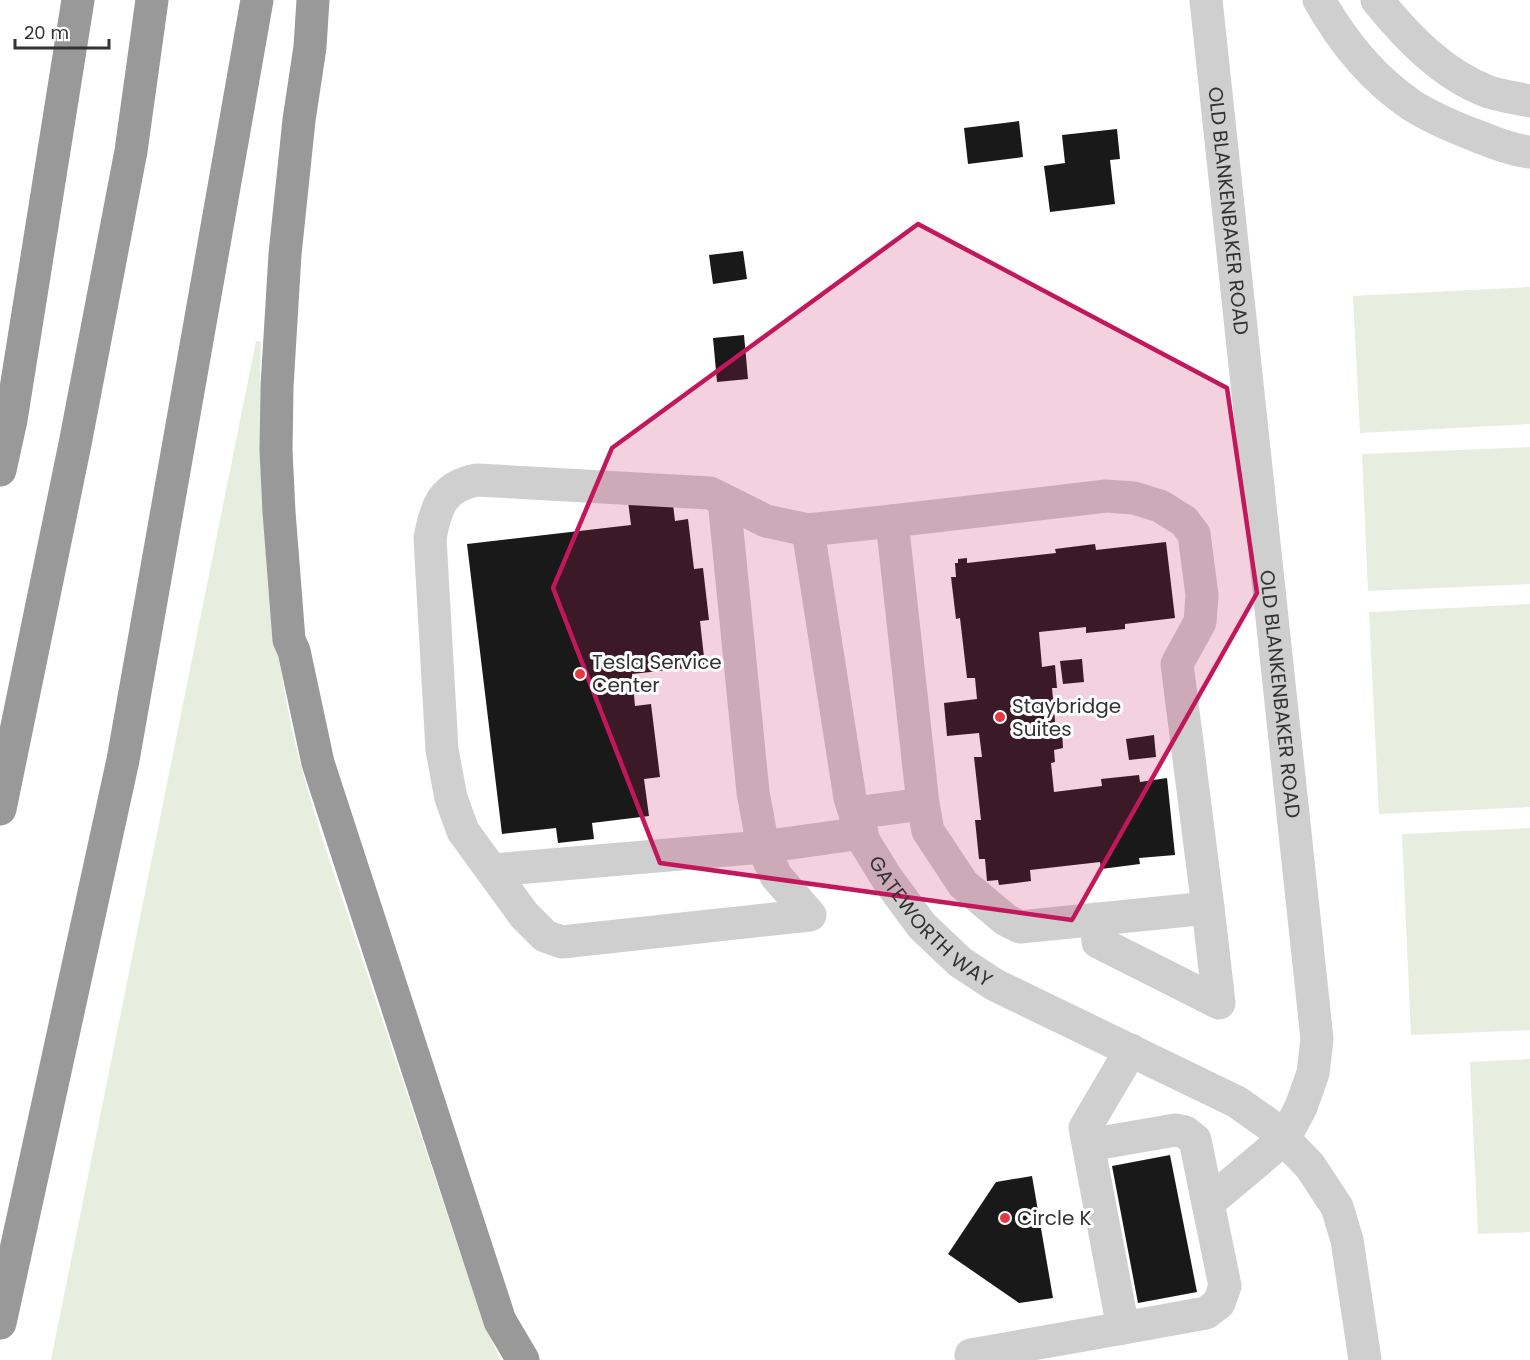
<svg xmlns="http://www.w3.org/2000/svg" width="1530" height="1360" font-family="Poppins,sans-serif">
	<style>
		.green { fill: #e7eee0 }
		.building { fill: #191919 }
		.lines { fill: none; stroke-linecap: round; stroke-linejoin: round }
		.minor { stroke: #cfcfcf; stroke-width: 33 }
		.highway { stroke: #999; stroke-width: 33 }
		.marked { fill: #c2185b; fill-opacity: 0.2; stroke: #c2185b; stroke-width: 4.5; stroke-linejoin: round }
		.poi-dot { fill: #e53841; stroke: #fff; stroke-width: 2 }
		.labels { text-anchor: middle; dominant-baseline: central; stroke-width: 6; stroke-linejoin: round; paint-order: stroke }
		.street-label { font-size: 20px; fill: #323232; stroke: #fff }
		.poi-label { font-size: 20px; fill: #323232; stroke: #fff; text-anchor: start }
	</style>
	<rect width="100%" height="100%" fill="#fff"/>
	<path class="green" d="M1530,287V424L1360,433L1353,296Z
		M256,341L261,342C257,462 263,576 285,694C299,776 329,857 355,937C395,1058 435,1179 476,1300L500,1360H51Z
		M1530,447V584L1368,591L1362,454Z
		M1530,604V807L1379,814L1369,612Z
		M1530,828V1030L1411,1035L1402,834Z
		M1530,1059V1232L1478,1234L1470,1062Z"/>
	<path class="building" d="M1019,121L1023,157L968,164L964,128Z
		M1117,129L1120,159L1110,160L1115,204L1050,212L1044,166L1065,163L1062,135Z
		M743,251L747,279L713,284L709,255Z
		M744,335L748,379L717,382L713,338Z
		M672,496L675,521L688,519L694,569L703,568L709,620L700,621L705,666L632,674L635,706L651,704L660,777L644,779L649,816L592,823L594,839L558,843L556,828L502,834L467,544L631,525L628,501Z
		M1166,542L1175,618L1125,624V629L1086,633V627L1039,632L1042,667L1055,665L1057,688H1052L1056,732L1062,731L1063,748L1054,750L1055,762L1051,763L1054,792L1102,786L1101,779L1139,775L1140,782L1167,778L1175,855L1139,858L1140,864L1101,869L1100,862L1030,870L1031,881L999,885L998,880L987,881L985,859H979L975,820H981L974,757H982L979,733L947,736L944,703L977,699L975,678H967L960,618L956,619L951,577H956L955,563H958V559L967,558V563L1056,553L1055,549L1095,544L1096,550Z
		M1082,659L1084,682L1063,684L1060,661Z
		M1154,735L1156,757L1129,760L1126,739Z
		M1170,1155L1197,1292L1138,1303L1112,1166Z
		M1032,1176L1053,1298L1019,1303L948,1254L996,1182Z"/>
	<g class="lines">
		<g class="minor">
			<path id="s1" d="M1206,0L1317,1039L1313,1073L1301,1107L1284,1139L1310,1166L1337,1207L1347,1240L1365,1360"/>
			<path d="M1319,0C1341,39 1372,78 1410,104C1428,116 1456,128 1477,136C1495,143 1511,150 1530,152"/>
			<path d="M1377,0C1407,37 1443,75 1489,92C1502,96 1517,98 1530,101"/>
			<path d="M724,500L753,792L763,847L776,876L810,915L562,942L545,936L524,915L463,831L451,798L442,750L430,538C436,506 443,486 477,480L710,493L766,521L808,530L892,521L923,804L855,813"/>
			<path d="M892,521L1106,496L1134,498L1160,506L1184,521L1194,534L1202,595L1200,622L1177,664L1208,908L1020,927L1006,920L963,884L928,831L923,804"/>
			<path id="s2" d="M808,530L850,798L864,841L886,877L922,926L960,962L995,985L1237,1102L1271,1126L1284,1139L1208,1203"/>
			<path d="M492,870L763,847L862,833"/>
			<path d="M1096,919L1098,942L1219,1003L1208,908"/>
			<path d="M1089,1145L1175,1130L1185,1132L1195,1140L1225,1286L1219,1303L1206,1313L1123,1328L1085,1128L1131,1050"/>
			<path d="M971,1355L1123,1328"/>
		</g>
		<path class="highway" d="M313,0L310,47L299,120L285,254L277,387L276,450L279,512L289,640L294,651L318,763L500,1321L523,1360
			M0,470L11,420L78,0
			M0,809L75,444L131,151L152,0
			M0,1323L123,760L257,0"/>
	</g>
	<path class="marked" d="M918,224L1227,388L1257,593L1072,920L660,863L553,588L612,448Z"/>
	<g class="poi-dot">
		<circle cx="580" cy="674" r="6"/>
		<circle cx="1000" cy="717" r="6"/>
		<circle cx="1005" cy="1218" r="6"/>
	</g>
	<g class="labels">
		<g class="street-label">
			<text stroke="none"><textPath href="#s1" startOffset="212">OLD BLANKENBAKER ROAD</textPath></text>
			<text stroke="none"><textPath href="#s1" startOffset="698">OLD BLANKENBAKER ROAD</textPath></text>
			<text stroke="none"><textPath href="#s2" startOffset="422">GATEWORTH WAY</textPath></text>
		</g>
		<g class="poi-label">
			<text x="592" y="662">Tesla Service<tspan x="592" dy="23">Center</tspan></text>
			<text x="1012" y="706">Staybridge<tspan x="1012" dy="23">Suites</tspan></text>
			<text x="1017" y="1218">Circle K</text>
		</g>
	</g>
	<path d="M15 39v9h94v-9" fill="none" stroke="#323232" stroke-width="3"/>
	<text x="24" y="39" font-size="18" fill="#323232" stroke="#ffffff" stroke-width="4.5" paint-order="stroke">20 m</text>
</svg>
